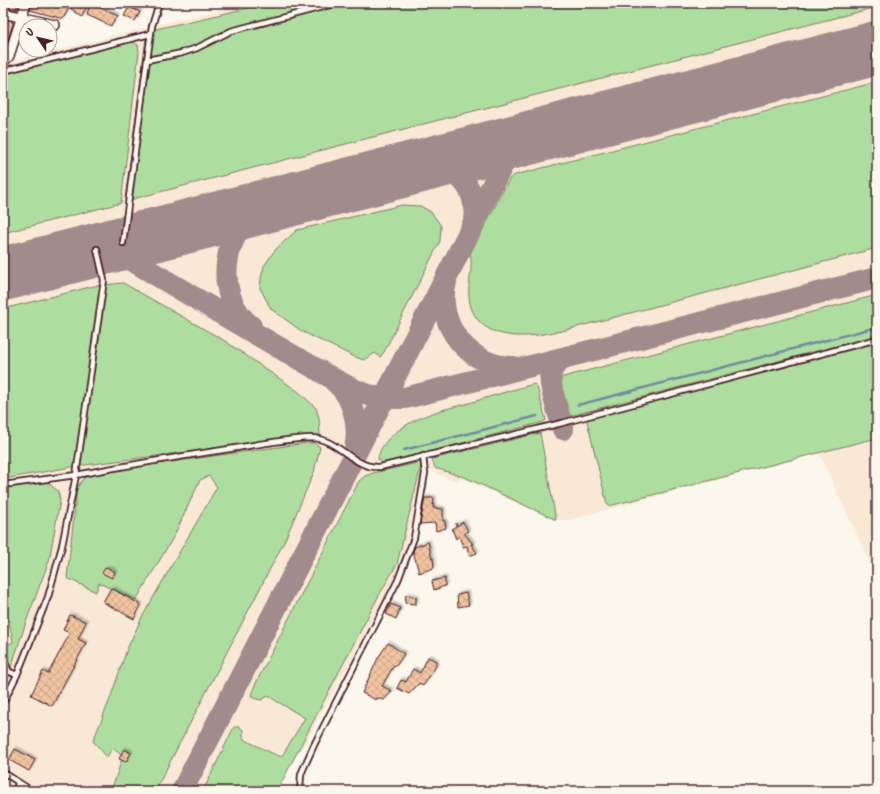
<svg xmlns="http://www.w3.org/2000/svg" width="880" height="794" font-family="Kalam,sans-serif">
	<style>
		.built { fill: #f8e8d5 }
		.green { fill: #adde9f; stroke: #7c7e65 }
		.lines { fill: none; stroke-linecap: round; stroke-linejoin: round }
		.stream { stroke: #708b9e; stroke-width: 2.5 }
		.taxiway { stroke: #a28b8c; stroke-width: 22 }
		.runway { stroke: #a28b8c; stroke-width: 54 }
		.building { fill: url(#building-cross-hatch); stroke: #4a1f2b; filter: url(#shadow) }
		.lane-casing { stroke: #4a1f2b; stroke-width: 8 }
		.street-casing { stroke: #4a1f2b; stroke-width: 12 }
		.lane { stroke: #fbf7ec; stroke-width: 4.5 }
		.street { stroke: #fbf7ec; stroke-width: 9 }
	</style>
	<defs>
		<pattern id="building-cross-hatch" width="8" height="8" patternUnits="userSpaceOnUse"><rect width="8" height="8" fill="#f1c4a0"/><path d="M0 0l8 8M0 8l8-8" fill="none" stroke="#d0a88a"/></pattern>
		<filter id="shadow"><feDropShadow dx="2" dy="-2" stdDeviation="1" flood-color="#0004"/></filter>
	</defs>
	<rect width="100%" height="100%" fill="#fbf7ec"/>
	<filter id="ink" filterUnits="userSpaceOnUse"><feTurbulence type="fractalNoise" baseFrequency=".025" numOctaves="2"/><feDisplacementMap in="SourceGraphic" scale="8" xChannelSelector="R" yChannelSelector="G"/><feConvolveMatrix kernelMatrix="1 2 1 2 8 2 1 2 1" color-interpolation-filters="sRGB"/></filter>
	<g filter="url(#ink)">
		<path class="built" d="M249,3H877V578L819,453L568,520H556L551,518L460,478L458,481L448,478L424,466L411,526L401,567L354,655L298,755L269,763L255,791H3V64L152,26Z"/>
		<path class="green" d="M270,3H877V7L125,201L147,31Z
			M120,38L128,42L135,43L138,45L139,52L121,203L3,233V68Z
			M877,82V248L562,331C550,332 538,336 526,336C498,337 472,328 469,297C467,283 474,269 470,254L510,178L515,175Z
			M402,205L420,206L431,212L441,226L440,241L384,352L380,357L375,353L364,360L355,357L303,332L271,309L260,288L261,278L264,266L275,250L297,230Z
			M123,283L225,341L299,392L316,408L319,418L320,435L77,466L3,479V309L94,286Z
			M877,295V335L570,416L565,412L559,384L560,379L563,377Z
			M877,343V438L609,506L607,504L587,421L589,419Z
			M534,384L537,387L546,420L543,422L385,463L381,462L378,459C380,441 401,427 416,420C431,412 449,408 466,404C489,397 511,390 534,384Z
			M540,433L556,520L467,478L435,468L432,459Z
			M307,443H315L320,447L314,472L284,542L155,791H110L115,780L123,756L112,748L107,757L93,741L110,699L127,649L142,617L217,487L209,476L200,480L174,536L136,600L99,583L96,592L67,578L77,488L83,479L91,473Z
			M422,462L397,564L378,597L277,791H203L234,727H240L243,730V737L245,740L278,756H282L305,718L268,696L261,700L253,698L251,695L255,685L359,481L365,476L373,473Z
			M46,481L58,491L60,501L49,561L26,622L11,668L7,671L3,665V647L13,642L8,617L3,619V486Z"/>
		<g class="lines">
			<path class="stream" d="M578,405L877,327
				M404,450L537,416"/>
			<path class="taxiway" d="M438,161C463,177 478,190 474,221
				M97,249L114,253L133,261C188,294 243,327 299,359C321,371 345,388 369,395C381,399 393,398 405,398L877,278
				M446,282C434,325 471,368 514,367
				M251,326C247,323 243,319 240,315C218,286 224,243 249,217C255,212 263,208 270,205
				M334,381C354,397 360,425 355,449
				M563,429C560,415 548,386 551,373C553,365 560,361 566,357
				M182,791L454,262L502,166C513,149 516,145 534,137"/>
			<path class="runway" d="M3,274L877,48"/>
		</g>
		<path class="building" d="M3,3H18L16,10L3,7Z
			M32,3H60L70,6L63,19L30,10Z
			M72,3H78L86,8L82,17L70,8Z
			M90,3L118,16L111,26L87,15Z
			M129,7L140,12L135,21L124,16Z
			M3,19L12,21L13,24L3,54Z
			M24,30H26V42L20,40Z
			M425,498H434L433,508L443,509V521H445L446,528L436,531L435,523L420,524Z
			M463,522L468,531L464,533L473,544H471L477,553L469,556L467,546L463,547L459,536L456,539L452,529L456,526V523L457,526Z
			M428,542L432,559L433,558L434,568L419,573L413,551L415,547Z
			M106,567L115,572L112,578L102,573Z
			M445,578V586L434,590L432,581Z
			M111,588L141,605L134,619L103,602Z
			M466,593L469,605L458,607L457,595Z
			M406,595L416,597V604L405,603Z
			M391,604L400,608L396,619L386,614Z
			M70,615L86,622L78,639L86,643L52,706L31,695L43,671L48,674L70,633L63,630Z
			M388,643L404,654L396,666L394,665L382,686L392,691L384,700L377,698L376,700L362,693L378,658Z
			M428,657L436,661V666L423,686L419,683L409,694L397,688L401,680L406,682L413,669L420,673Z
			M15,749L35,760L29,771L9,760Z
			M124,749L131,753L126,762L119,759Z"/>
		<g class="lines">
			<g class="lane-casing">
				<path id="lane" d="M147,60L152,26L159,3
					M3,71L150,34
					M123,243L147,60L182,53L197,48L231,31L338,3
					M97,249L104,280L76,475C129,465 182,456 236,448C260,444 286,439 311,438C338,438 353,469 380,467L562,423L877,339
					M3,485L76,475L62,546L48,597L17,675L3,703
					M3,658L9,672
					M3,669L17,675
					M3,772L18,782L16,791
					M18,782L32,791
					M300,791L301,774L314,745L398,580L414,538L425,473L423,456"/>
			</g>
			<g class="street-casing">
				<path id="street" d="M3,13L55,25
					M3,60H5L9,56L26,3"/>
			</g>
			<use href="#lane" class="lane"/>
			<use href="#street" class="street"/>
		</g>
	</g>
	<rect width="880" height="794" fill="none" stroke="#fbf7ec" stroke-width="16"/>
	<rect x="8" y="8" width="864" height="778" fill="none" stroke="#4a1f2b" stroke-width="1.5" filter="url(#ink)"/>
	<g transform="translate(38 38) rotate(305)"><circle r="19" fill="#fbf7ec" stroke="#b4a19f"/>
	<path d="M0-3L7 15L0 10L-7 15Z" fill="#4a1f2b"/>
	<text y="-6" font-size="11" font-weight="bold" text-anchor="middle" fill="#4a1f2b">U</text>
	</g>
</svg>
